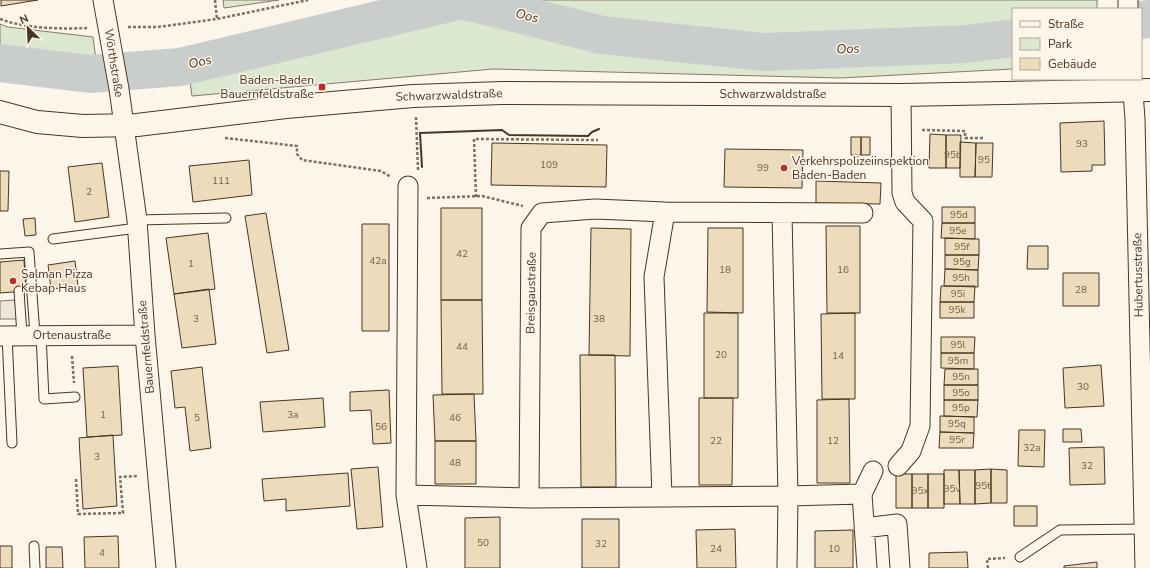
<svg xmlns="http://www.w3.org/2000/svg" width="1150" height="568" font-family="'Nunito Sans',sans-serif">
	<style>
		.green { fill: #dce7d0; stroke: #887966 }
		.parking { fill: #ede7d9; stroke: #887966 }
		.lines { fill: none; stroke-linecap: round; stroke-linejoin: round }
		.river { stroke: #c9cecd; stroke-width: 38 }
		.building { fill: #ecdcbc; stroke: #4a3520 }
		.lane-casing { stroke: #4a3520; stroke-width: 11 }
		.street-casing { stroke: #4a3520; stroke-width: 21 }
		.secondary-casing { stroke: #4a3520; stroke-width: 24 }
		.path { stroke: #7f6f5c; stroke-width: 2.5; stroke-dasharray: 3 2; stroke-linecap: butt }
		.lane { stroke: #fbf6e9; stroke-width: 9 }
		.street { stroke: #fbf6e9; stroke-width: 19 }
		.secondary { stroke: #fbf6e9; stroke-width: 22 }
		.wall { stroke: #4a3520; stroke-width: 2 }
		.poi-dot { fill: #c62828; stroke: #fbf6e9; stroke-width: 1.5 }
		.labels { text-anchor: middle; dominant-baseline: central; stroke-width: 3; stroke-linejoin: round; paint-order: stroke }
		.number-label { font-size: 10px; fill: #725f47 }
		.street-label { font-size: 12px; fill: #4a3520; stroke: #fbf6e9 }
		.poi-label { font-size: 12px; fill: #4a3520; stroke: #fbf6e9; text-anchor: start }
		.water-label { font-size: 13px; font-style: italic; fill: #4a3520; stroke: #fbf6e9 }
	</style>
	<rect width="100%" height="100%" fill="#fbf6e9"/>
	<path class="green" d="M223,0H279L224,8Z
		M472,0H1097V9H1013V69L840,78L493,69L192,96L189,75L471,9Z
		M0,24L8,27L93,37L96,60L38,54L0,47Z"/>
	<path class="parking" d="M15,300L17,319H0V301Z"/>
	<g class="lines">
		<path class="river" d="M1141,20L1150,19
			M0,63L90,74L180,67L462,0L602,35L764,52L967,44L1013,38"/>
	</g>
	<path class="building" d="M1,0H38L1,6Z
		M1104,121L1105,165H1092V171L1061,172L1060,123Z
		M930,134L946,135V168H929Z
		M946,135H961L960,168H946Z
		M851,137H861V155H851Z
		M861,137H870V155H861Z
		M960,142L976,143L975,177H960Z
		M492,143L607,145L606,187L491,185Z
		M976,143H993L992,177H975Z
		M725,149L803,150L802,188L724,187Z
		M249,160L252,195L193,202L189,166Z
		M102,163L109,217L75,222L68,167Z
		M0,171H9L8,211H0Z
		M816,181L881,183L880,204L816,203Z
		M942,207H975V223H942Z
		M441,208H482V300H441Z
		M266,213L289,350L267,353L245,216Z
		M35,218L36,235L25,236L23,219Z
		M942,223H975V239L941,238Z
		M362,224H389V331H362Z
		M826,226H860V313H827Z
		M591,228L631,229L630,356L589,355Z
		M708,228H743V313L707,312Z
		M208,233L215,289L174,294L166,238Z
		M945,238L979,239V255H945Z
		M1028,246H1048V269H1027Z
		M945,255H979L978,270L945,269Z
		M24,260L26,291L0,293V262Z
		M75,261L78,286L51,289L48,265Z
		M945,269L978,270V287L944,286Z
		M1063,273H1099V306H1063Z
		M941,286H975L974,302H940Z
		M209,289L216,344L182,348L174,294Z
		M441,300H482L483,394H442Z
		M940,302H974V318H940Z
		M704,313H738V398H704Z
		M855,313V399H822L821,314Z
		M941,337H975L974,353H941Z
		M941,353H974V369L941,368Z
		M580,355H615L616,487H581Z
		M1101,365L1104,406L1065,408L1063,368Z
		M118,366L122,435L87,437L83,368Z
		M202,367L211,448L190,451L185,407L175,408L171,371Z
		M945,369H978V385H944Z
		M944,385H978V400H944Z
		M389,390L391,443L373,444L371,410L350,411V392Z
		M474,394L476,441H435L433,395Z
		M323,398L325,427L263,432L260,402Z
		M699,398H733L732,485H699Z
		M849,399L850,483H817V400Z
		M944,400H978L977,417L944,416Z
		M940,416L974,417V433L940,432Z
		M1063,429H1081L1082,442H1063Z
		M1019,430H1045L1044,467L1018,466Z
		M940,432L974,433L973,448H939Z
		M113,435L117,506L83,509L79,438Z
		M435,441H476V484H435Z
		M1104,447L1105,484L1070,485L1069,448Z
		M378,467L383,527L357,529L351,469Z
		M991,469L1007,470V503H991Z
		M991,469V503L975,504V470Z
		M944,470H959L960,504H944Z
		M959,470H975V504H960Z
		M348,473L350,506L286,511V499L264,501L262,479Z
		M896,474H912V508H896Z
		M912,474H928V508H912Z
		M928,474H944V508H928Z
		M1014,506H1037V526H1014Z
		M500,517V568H465V518Z
		M582,519H619V568H582Z
		M735,529L736,568H697L696,530Z
		M853,530V568H815V531Z
		M118,536L119,568H85L84,537Z
		M0,546H12V568H0Z
		M46,547H62L63,568H46Z
		M967,552L968,568H929V553Z
		M1097,562V568H1064V566Z"/>
	<g class="lines">
		<g class="lane-casing">
			<path id="lane" d="M137,220L226,218
				M53,239L137,228
				M0,254L29,252L35,335
				M19,291L22,335
				M41,335L44,399L75,397
				M7,336L12,443
				M34,546L35,568
				M1020,557L1060,530L1144,529"/>
		</g>
		<g class="street-casing">
			<path id="street" d="M103,0L119,89L137,220L145,335L166,568
				M1128,0V9
				M1132,79L1135,119L1145,568
				M408,186L406,495L417,568
				M782,213L788,496L787,568
				M0,336L145,335
				M898,466L911,451L920,426L923,221L905,202L902,193L901,95
				M406,495L529,498L788,496L862,494
				M662,496L654,277L665,212
				M529,498L531,228L542,213L595,209L665,212L863,213
				M864,528L897,524L900,568
				M867,568L862,494L873,471"/>
		</g>
		<g class="secondary-casing">
			<path id="secondary" d="M0,112L37,122L83,126L137,125L286,107L413,96L502,93L901,95L1150,90"/>
		</g>
		<path class="path" d="M215,0L217,19
			M0,19C26,29 61,29 89,28
			M128,27H158L217,19L308,0
			M416,117L418,170
			M922,130L965,131V138H985
			M225,138L297,146V154L302,160L381,171L391,177
			M476,197L474,139L598,140
			M427,198L482,196L523,206
			M72,356L74,383
			M76,479L78,514L123,513L120,477L137,476
			M988,568L987,559L1005,558"/>
		<use href="#lane" class="lane"/>
		<use href="#street" class="street"/>
		<use href="#secondary" class="secondary"/>
		<path class="wall" d="M422,167L420,133L502,130L509,135L588,136L592,132L599,129"/>
	</g>
	<g class="poi-dot">
		<rect x="318" y="83" width="8" height="8" rx="2"/>
		<circle cx="784" cy="168" r="4"/>
		<circle cx="13" cy="281" r="4"/>
	</g>
	<g class="labels">
		<g class="number-label">
			<text x="1082" y="144">93</text>
			<text x="953" y="155">95b</text>
			<text x="984" y="160">95</text>
			<text x="549" y="165">109</text>
			<text x="763" y="168">99</text>
			<text x="221" y="181">111</text>
			<text x="89" y="192">2</text>
			<text x="959" y="215">95d</text>
			<text x="958" y="231">95e</text>
			<text x="962" y="247">95f</text>
			<text x="462" y="254">42</text>
			<text x="378" y="261">42a</text>
			<text x="962" y="262">95g</text>
			<text x="191" y="264">1</text>
			<text x="725" y="270">18</text>
			<text x="843" y="270">16</text>
			<text x="961" y="278">95h</text>
			<text x="1081" y="290">28</text>
			<text x="958" y="294">95i</text>
			<text x="957" y="310">95k</text>
			<text x="196" y="319">3</text>
			<text x="599" y="319">38</text>
			<text x="958" y="345">95l</text>
			<text x="462" y="347">44</text>
			<text x="721" y="355">20</text>
			<text x="838" y="356">14</text>
			<text x="958" y="361">95m</text>
			<text x="961" y="377">95n</text>
			<text x="1083" y="387">30</text>
			<text x="961" y="393">95o</text>
			<text x="961" y="408">95p</text>
			<text x="103" y="415">1</text>
			<text x="293" y="415">3a</text>
			<text x="197" y="418">5</text>
			<text x="455" y="418">46</text>
			<text x="957" y="424">95q</text>
			<text x="381" y="427">56</text>
			<text x="957" y="440">95r</text>
			<text x="716" y="441">22</text>
			<text x="833" y="441">12</text>
			<text x="1032" y="448">32a</text>
			<text x="97" y="457">3</text>
			<text x="455" y="463">48</text>
			<text x="1087" y="466">32</text>
			<text x="983" y="486">95t</text>
			<text x="952" y="489">95v</text>
			<text x="920" y="491">95x</text>
			<text x="483" y="543">50</text>
			<text x="601" y="544">32</text>
			<text x="716" y="549">24</text>
			<text x="834" y="549">10</text>
			<text x="102" y="553">4</text>
		</g>
		<g class="street-label">
			<text transform="translate(114 63) rotate(81)">Wörthstraße</text>
			<text x="773" y="94">Schwarzwaldstraße</text>
			<text transform="translate(449 95) rotate(-2)">Schwarzwaldstraße</text>
			<text transform="translate(1138 275) rotate(-91)">Hubertusstraße</text>
			<text transform="translate(531 293) rotate(-89)">Breisgaustraße</text>
			<text x="72" y="335">Ortenaustraße</text>
			<text transform="translate(146 347) rotate(-95)">Bauernfeldstraße</text>
		</g>
		<g class="poi-label">
			<text x="314" y="80" text-anchor="end">Baden-Baden<tspan x="314" dy="14">Bauernfeldstraße</tspan></text>
			<text x="792" y="161">Verkehrspolizeiinspektion<tspan x="792" dy="14">Baden-Baden</tspan></text>
			<text x="21" y="274">Salman Pizza<tspan x="21" dy="14">Kebap Haus</tspan></text>
		</g>
		<g class="water-label">
			<text transform="translate(527 16) rotate(14)">Oos</text>
			<text transform="translate(848 49) rotate(-2)">Oos</text>
			<text transform="translate(200 62) rotate(-13)">Oos</text>
		</g>
	</g>
	<rect x="1012" y="8" width="130" height="72" fill="#fbf6e9" stroke="#b4a999"/>
	<rect x="1020" y="21" width="20" height="6" fill="#fbf6e9" stroke="#b4a999"/>
	<text x="1048" y="28" font-size="12" fill="#4a3520">Straße</text>
	<rect x="1020" y="38" width="20" height="12" fill="#dce7d0" stroke="#b4a999"/>
	<text x="1048" y="48" font-size="12" fill="#4a3520">Park</text>
	<rect x="1020" y="58" width="20" height="12" fill="#ecdcbc" stroke="#b4a999"/>
	<text x="1048" y="68" font-size="12" fill="#4a3520">Gebäude</text>
	<g transform="translate(28 28) rotate(336)" stroke="#fbf6e9" stroke-width="3" paint-order="stroke">
	<path d="M0-3L7 15L0 10L-7 15Z" fill="#4a3520"/>
	<text y="-6" font-size="11" font-weight="bold" text-anchor="middle" fill="#4a3520">N</text>
	</g>
</svg>
